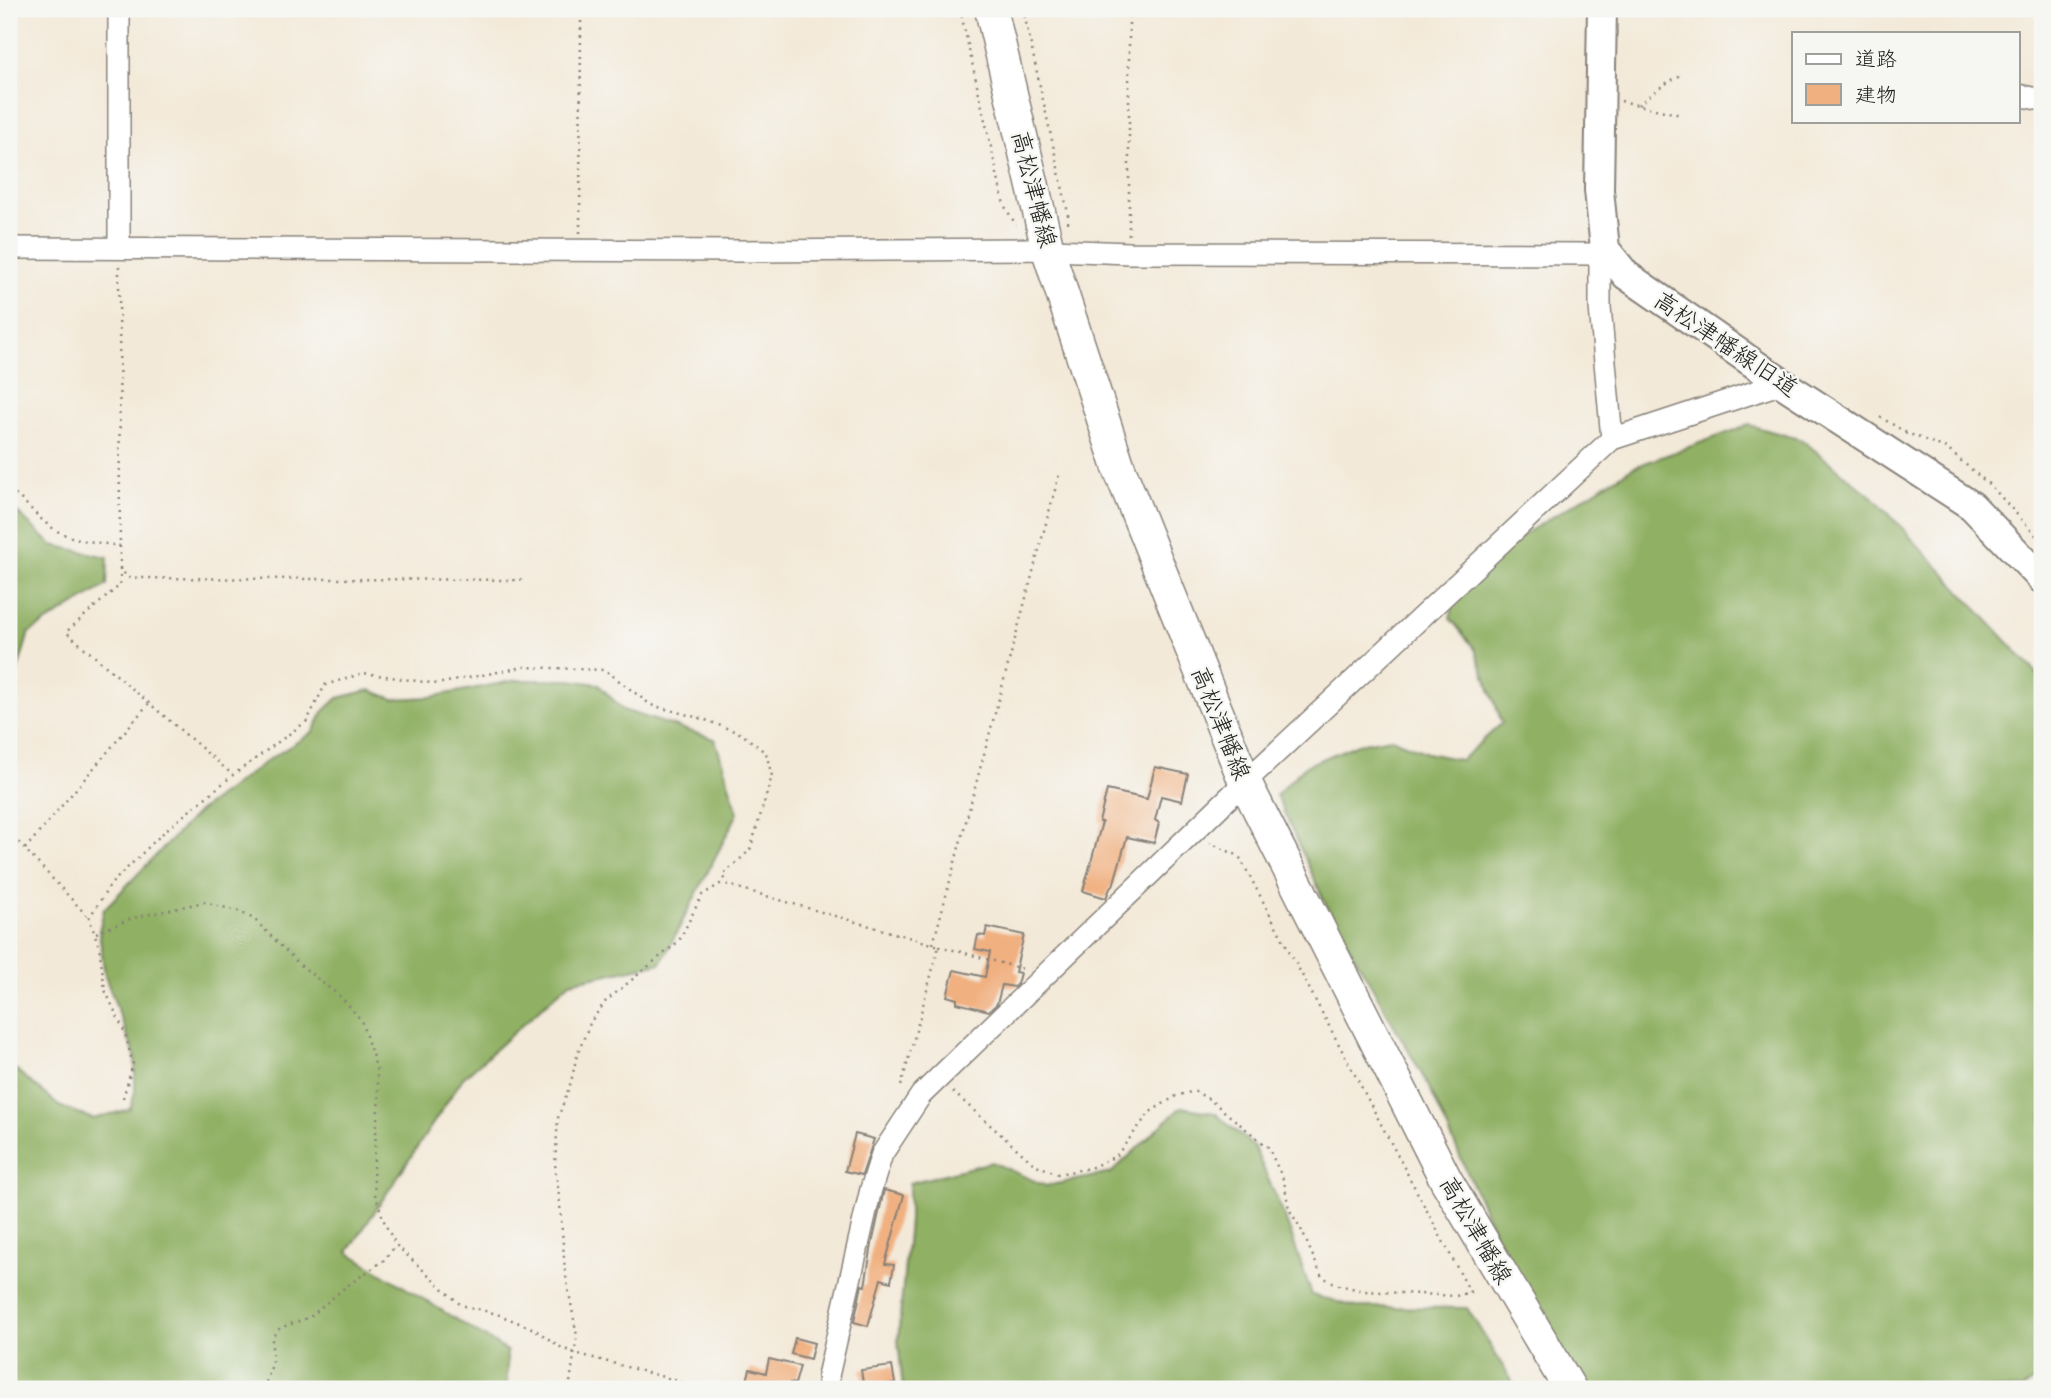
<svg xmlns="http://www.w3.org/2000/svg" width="2051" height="1398" font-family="Sriracha,'Klee One',sans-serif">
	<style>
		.forest { fill: #90b063; stroke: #566640; stroke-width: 2 }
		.building { fill: #f1b080 }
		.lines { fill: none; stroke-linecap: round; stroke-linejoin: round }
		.street-casing { stroke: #88827a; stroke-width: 24 }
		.secondary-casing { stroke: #88827a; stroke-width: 32 }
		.primary-casing { stroke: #88827a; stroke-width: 35 }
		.path { stroke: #88827a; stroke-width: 2.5; stroke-dasharray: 2 5; stroke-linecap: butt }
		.street { stroke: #fff; stroke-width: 21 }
		.secondary { stroke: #fff; stroke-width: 28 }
		.primary { stroke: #fff; stroke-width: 32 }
		.labels { text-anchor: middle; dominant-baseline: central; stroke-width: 5; stroke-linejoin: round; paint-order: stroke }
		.street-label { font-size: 24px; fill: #1c1c1c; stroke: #f6f6f2 }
	</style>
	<rect width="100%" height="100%" fill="#f6f6f2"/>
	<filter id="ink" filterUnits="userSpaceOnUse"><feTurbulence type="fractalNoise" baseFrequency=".0143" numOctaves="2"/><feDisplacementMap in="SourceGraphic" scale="14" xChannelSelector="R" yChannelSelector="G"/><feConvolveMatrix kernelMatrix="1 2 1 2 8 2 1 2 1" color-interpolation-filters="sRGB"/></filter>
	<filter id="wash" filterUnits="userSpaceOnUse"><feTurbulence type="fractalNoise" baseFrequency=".00686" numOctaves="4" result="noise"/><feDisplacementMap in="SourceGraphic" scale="28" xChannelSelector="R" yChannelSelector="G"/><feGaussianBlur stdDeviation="1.57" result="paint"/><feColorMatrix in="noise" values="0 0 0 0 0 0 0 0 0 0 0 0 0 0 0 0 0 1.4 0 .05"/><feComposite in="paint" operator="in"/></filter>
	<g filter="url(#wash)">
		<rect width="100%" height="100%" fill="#f3e9d8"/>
		<path class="forest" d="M1749,425L1802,440L1876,500L2042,679V1375L2023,1389H1581L1515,1279L1429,1087L1327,907L1276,795L1305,766L1358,744L1391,738L1427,753L1461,760L1502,723L1475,649L1450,618L1457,593L1508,544L1634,467Z
			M9,505L52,545L108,557L107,585L29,633L9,699Z
			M517,680H570L598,684L623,710L715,739L738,813L661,963L570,982L463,1078L348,1252L507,1351V1389H9V1064L59,1106L93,1119L130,1109L135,1092V1056L105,976L99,931L104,909L198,812L271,758L313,732L323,712L338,698L370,690L394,699L431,697Z
			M1181,1107L1215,1113L1254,1147L1285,1217L1312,1295L1356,1307L1467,1308L1517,1389H903L898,1340L909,1220V1183L992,1162L1046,1186L1111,1173Z"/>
		<g id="blocks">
			<path class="building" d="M1155,767L1188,774L1182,801L1161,796L1155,820L1159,823L1154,843L1127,837L1113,886H1111L1106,898L1083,891L1102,822H1099L1107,790L1147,799Z
				M987,927L1024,935L1015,972L1020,973L1017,984L1014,987L1002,985L997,1004L989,1011L957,1003V999L947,996L954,970L985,977L990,952L975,949L978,935L985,936Z
				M855,1134L874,1139L862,1175L845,1171Z
				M884,1190L904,1195L885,1264L894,1265L891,1282L881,1279L868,1326L854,1322L862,1285L865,1286L872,1244Z
				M795,1338L814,1343L810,1359L791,1354Z
				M769,1359L800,1366L795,1384L790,1383L788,1389H745L750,1369L766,1373Z
				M892,1366L895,1383L881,1385V1389H864L861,1370Z"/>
		</g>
	</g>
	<g filter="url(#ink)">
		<use href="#blocks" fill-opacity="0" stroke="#88827a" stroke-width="2"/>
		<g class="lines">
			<g class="street-casing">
				<path id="street" d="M2018,95L2042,100
					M9,248L745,251L1028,249L1129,253L1600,254
					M119,248V9
					M1605,249L1600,254V307L1612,439
					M830,1389L828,1376L871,1189L882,1154L921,1095L1245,782L1612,439L1782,383"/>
			</g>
			<g class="secondary-casing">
				<path id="secondary" d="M1602,9L1599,190L1605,249L1626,275L1782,383L1972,506L2042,579"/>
			</g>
			<g class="primary-casing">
				<path id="primary" d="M991,9L1048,250L1119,468L1245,782L1446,1180L1570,1389"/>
			</g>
			<path class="path" d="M960,9L1004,205L1016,225
				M1023,9L1068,213V225
				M1621,101L1681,115
				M1638,105C1652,93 1667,81 1684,74
				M580,233L581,9
				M1129,235V9
				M119,266L120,568L128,578L523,580
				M1880,417L1907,433
				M1905,434L1907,433L1946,448L1991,486L2042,542
				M9,491C26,500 35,516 51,527C70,541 97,542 120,546
				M120,568V585L66,632L233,775
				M9,832L89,918
				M25,849L149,703
				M96,933L133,918L204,902L238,911L254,919L299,964L342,998L361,1020L376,1067L379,1097L373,1170L375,1194L385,1224L396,1245L461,1305L497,1314L534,1329L562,1348L575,1353L708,1389
				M933,944L1059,475
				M939,946L1023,969
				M953,1092L1034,1164L1058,1174L1090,1168L1116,1156L1150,1112L1176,1096L1194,1091L1209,1099L1268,1147L1284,1181L1289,1209L1301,1229L1322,1277L1339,1285L1364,1291L1456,1296L1470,1292L1239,856L1210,843
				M123,1098L133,1064L125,1033L105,990L99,946L89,918L111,884L166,830L233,775L307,721L325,685L364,673L437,684L523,667L605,670L651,705L703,719L742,734L766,753L772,776L750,850L723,875L728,885L939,946L900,1090
				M264,1389L272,1364V1337L280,1328L310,1317L344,1288L383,1261L396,1245
				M569,1389L577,1336L565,1271L560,1204L555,1164L558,1118L571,1082L577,1055L591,1021L606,1001L679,941L702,895L725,881"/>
			<use href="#street" class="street"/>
			<use href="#secondary" class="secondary"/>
			<use href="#primary" class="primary"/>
		</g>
	</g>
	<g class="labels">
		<g class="street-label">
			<text transform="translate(1034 189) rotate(76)">高松津幡線</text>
			<text transform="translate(1726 344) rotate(34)">高松津幡線旧道</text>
			<text transform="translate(1221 723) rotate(68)">高松津幡線</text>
			<text transform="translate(1476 1230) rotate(60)">高松津幡線</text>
		</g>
	</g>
	<rect width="2051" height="1398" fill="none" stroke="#f6f6f2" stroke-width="35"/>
	<rect x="1792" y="32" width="228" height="91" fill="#f6f6f2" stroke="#9f9f9c" stroke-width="2"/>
	<rect x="1806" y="54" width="35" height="10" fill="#ffffff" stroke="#9f9f9c" stroke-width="2"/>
	<text x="1855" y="66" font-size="21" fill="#1c1c1c">道路</text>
	<rect x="1806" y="84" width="35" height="21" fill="#f1b080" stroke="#9f9f9c" stroke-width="2"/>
	<text x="1855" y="102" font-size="21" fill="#1c1c1c">建物</text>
</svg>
